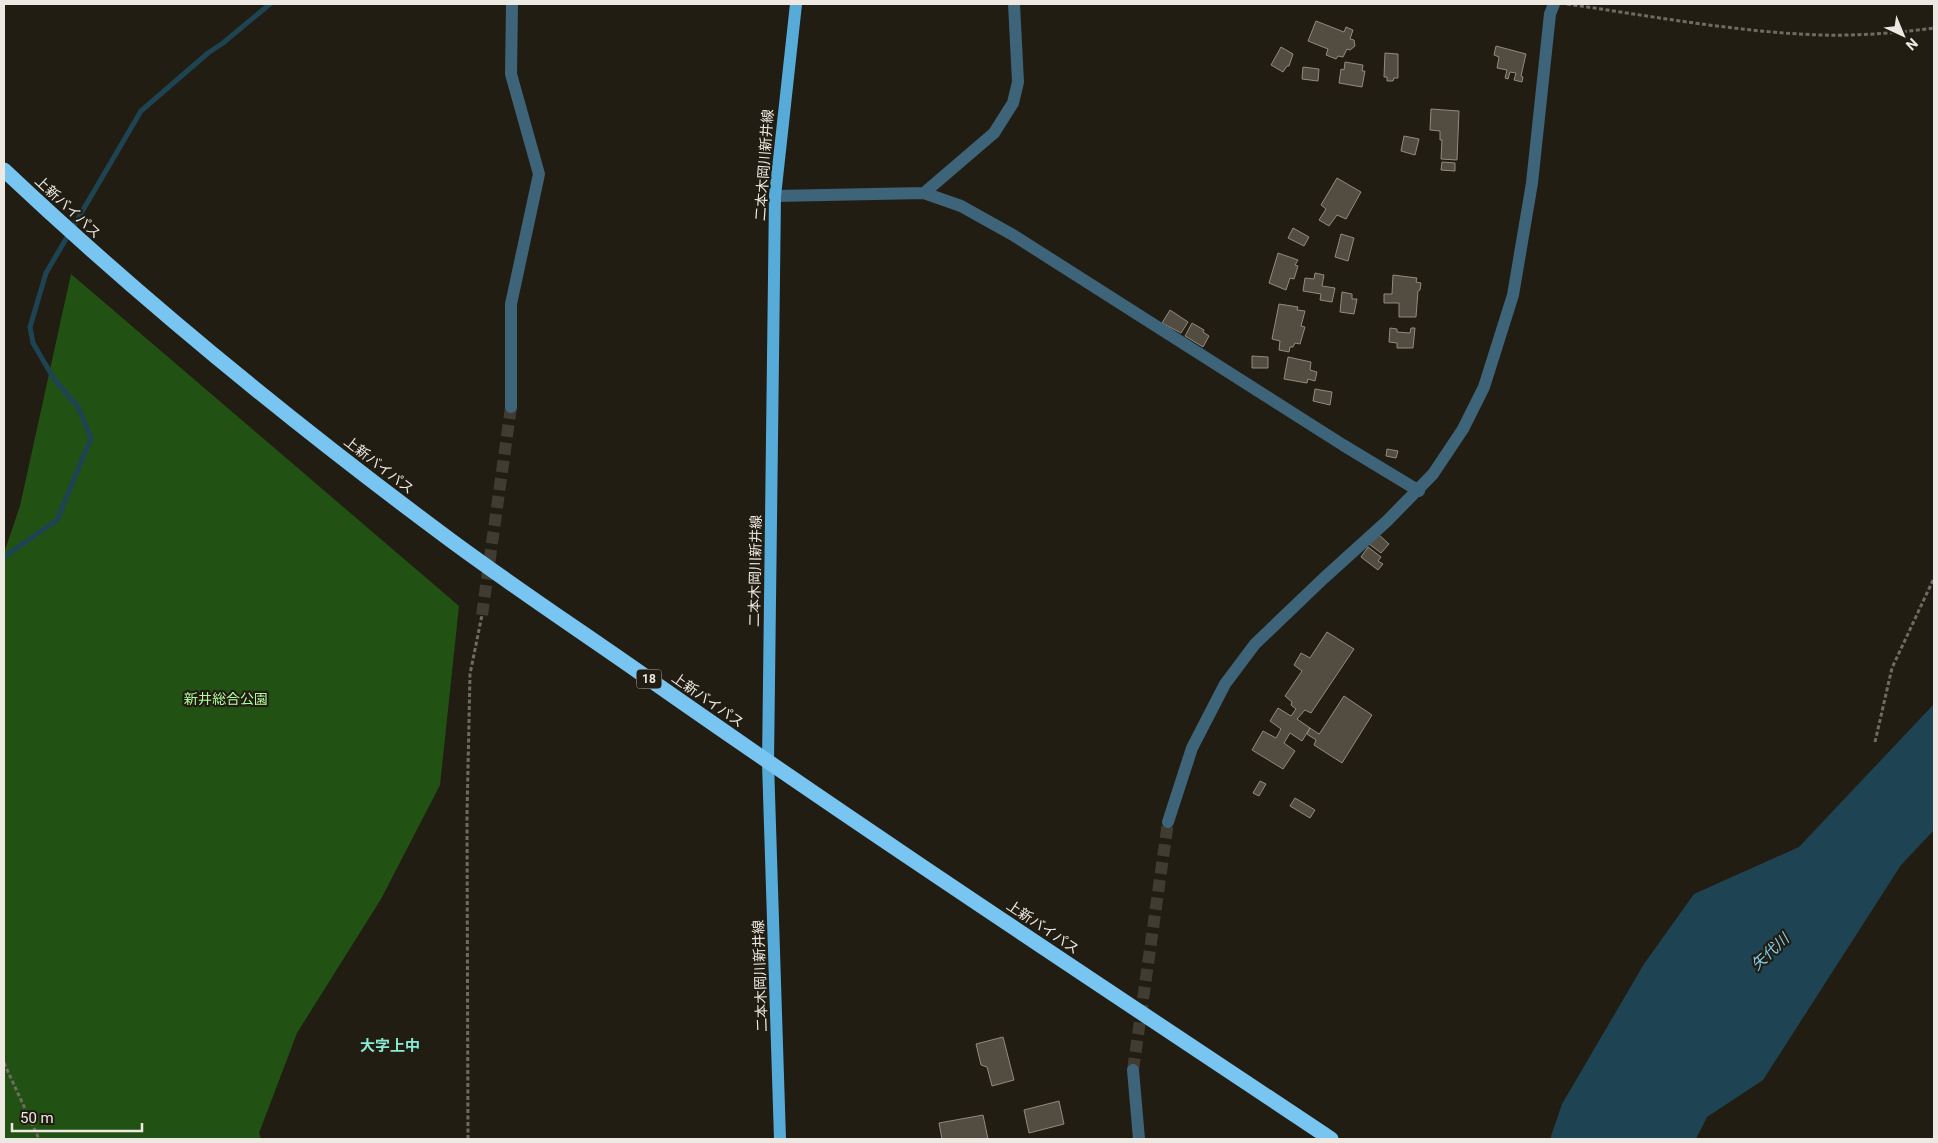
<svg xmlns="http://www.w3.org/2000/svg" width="1938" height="1143" font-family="Roboto,'Noto Sans JP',sans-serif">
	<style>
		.green { fill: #215214 }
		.water { fill: #1e4453 }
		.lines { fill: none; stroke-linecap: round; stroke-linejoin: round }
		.stream { stroke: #1e4453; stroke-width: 5 }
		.building { fill: #534d41; stroke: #928b7e }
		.minor-tunnel { stroke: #403c31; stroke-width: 12; stroke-dasharray: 12 6; stroke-linecap: butt }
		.path { stroke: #6f6b61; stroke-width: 3; stroke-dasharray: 4 2.5; stroke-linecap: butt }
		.minor { stroke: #3e647a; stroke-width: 12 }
		.major { stroke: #57abd9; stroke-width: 12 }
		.highway { stroke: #78c5f2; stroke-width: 15 }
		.labels { text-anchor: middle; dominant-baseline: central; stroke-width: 4.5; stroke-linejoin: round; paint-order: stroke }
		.shield { fill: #221d12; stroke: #b0aca4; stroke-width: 1 }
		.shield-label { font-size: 12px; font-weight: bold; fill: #ede9e2 }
		.street-label { font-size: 14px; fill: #ede9e2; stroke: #221d12 }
		.park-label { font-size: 14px; fill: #acfe99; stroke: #221d12 }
		.water-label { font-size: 15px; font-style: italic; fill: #7ecff1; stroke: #221d12 }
		.neighbourhood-label { font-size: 15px; font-weight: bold; fill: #88ead3; stroke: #221d12 }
	</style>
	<rect width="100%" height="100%" fill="#221d12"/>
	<path class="green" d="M71,274L459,606L440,785L381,899L297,1033L259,1133L261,1139H4V553L20,506Z"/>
	<path class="water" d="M1934,704V830L1901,865L1763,1080L1707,1117L1696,1139H1550L1562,1104L1644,964L1694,894L1799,847Z"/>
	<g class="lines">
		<path class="stream" d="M4,557L57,520L91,438L78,407L54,379L33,343L30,327L46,273L141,111L208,53L223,43L270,4"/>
	</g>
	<path class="building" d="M1316,21L1344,32L1346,27L1353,30L1350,39L1354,40L1355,46L1350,50L1347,49L1343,57L1338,56L1336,59L1326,55L1328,49L1308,41Z
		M1496,46L1526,54L1521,76L1523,77L1522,82L1514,80L1516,73L1510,72L1508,79L1505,78L1507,70L1497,68L1499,57L1494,55Z
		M1281,47L1293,54L1289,66H1287L1283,72L1271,65Z
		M1385,53L1398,54V78H1394L1393,81H1387V77H1384Z
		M1345,62L1363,65L1362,71H1365L1362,87L1339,83L1341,69L1344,70Z
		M1303,67L1319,69L1318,81L1302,79Z
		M1431,109L1459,111L1457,160L1441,159L1442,140H1440V131L1430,130Z
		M1404,136L1419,139L1415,155L1401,151Z
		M1442,162L1455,163V171L1441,170Z
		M1337,178L1361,192L1346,219L1337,215L1329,226L1319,220L1326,209L1321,205Z
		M1293,228L1309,237L1304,246L1288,238Z
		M1341,234L1354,238L1348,261L1335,257Z
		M1278,253L1298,260L1295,265L1298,266L1294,279L1290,278L1286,290L1269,283Z
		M1315,273L1324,275L1322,286L1335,288L1332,302L1320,300L1321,294L1303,291L1305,278L1314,279Z
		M1393,275L1417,278L1416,282L1421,283L1420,290L1418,291L1416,317H1399V303H1384V294H1392Z
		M1342,292L1352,294V299H1357L1354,314L1340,312Z
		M1279,304L1298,307L1297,310L1305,311L1301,326L1305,327L1300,344L1295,343L1293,347H1290L1289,352L1279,350L1280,341L1272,339Z
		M1170,310L1188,322L1181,333L1162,323Z
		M1192,323L1204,330L1203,332L1209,336L1203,347L1185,336Z
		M1390,328L1397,329V332L1410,333L1411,328H1415L1413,348H1397V343L1389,342Z
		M1252,356L1268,357V368H1252Z
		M1288,357L1311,362L1310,370L1317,372L1315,381L1308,379L1307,383L1284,379Z
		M1315,389L1332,392L1330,405L1313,401Z
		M1387,449L1398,451L1396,458L1386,456Z
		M1377,533L1389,544L1381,553L1369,544Z
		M1368,547L1381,557L1378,561L1383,564L1378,570L1361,557Z
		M1327,632L1354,649L1311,713L1305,710L1297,719L1310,728L1302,741L1290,733L1284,743L1295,751L1283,769L1252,750L1263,731L1276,738L1281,729L1270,721L1278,708L1291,716L1296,709L1291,705L1292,702L1285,696L1302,671L1294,665L1301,653L1310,658Z
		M1344,696L1372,715L1342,763L1314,745L1316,740L1307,734L1310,728L1319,734L1320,733Z
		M1260,781L1266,784L1259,796L1253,793Z
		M1295,798L1315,810L1310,818L1290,806Z
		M1003,1037L1014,1080L992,1086L987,1067L981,1065L976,1044Z
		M1059,1101L1064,1124L1029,1133L1024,1110Z
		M983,1115L988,1139H942L939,1123Z"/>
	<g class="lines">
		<path class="minor-tunnel" d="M482,615L511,407
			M1133,1070L1168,822"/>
		<path class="path" d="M1567,4C1651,16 1736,32 1820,35C1858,36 1897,33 1934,28
			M1875,742L1892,668L1934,578
			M4,1063L39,1139
			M468,1139L467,815L470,674L482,615"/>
		<path class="minor" d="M924,193L994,133L1013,103L1018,82L1014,4
			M775,196L924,193L961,206L1013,235L1343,445L1419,491
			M511,407V304L539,174L511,74L512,4
			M1168,822L1192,748L1225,684L1255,644L1324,578L1387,521L1433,474L1463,429L1484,387L1513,295L1532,183L1550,14L1554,4
			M1133,1070L1139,1139"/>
		<path class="major" d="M780,1139L768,763L775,196L796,4"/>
		<path class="highway" d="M4,170C144,302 294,424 449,539C511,585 576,628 639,672C867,832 1100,985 1331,1139"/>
	</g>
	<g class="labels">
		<rect class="shield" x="636.5" y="669.5" width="25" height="19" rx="4"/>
		<g class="shield-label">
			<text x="649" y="679">18</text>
		</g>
		<g class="street-label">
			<text transform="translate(764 165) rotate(-86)">二本木岡川新井線</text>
			<text transform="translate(68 207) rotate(43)">上新バイパス</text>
			<text transform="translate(379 465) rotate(38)">上新バイパス</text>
			<text transform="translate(755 571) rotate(-89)">二本木岡川新井線</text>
			<text transform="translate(708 700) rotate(35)">上新バイパス</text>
			<text transform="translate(1043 927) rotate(34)">上新バイパス</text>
			<text transform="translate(760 976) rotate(-92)">二本木岡川新井線</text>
		</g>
		<g class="park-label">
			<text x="226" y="699">新井総合公園</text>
		</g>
		<g class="water-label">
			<text transform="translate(1770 952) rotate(-43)">矢代川</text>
		</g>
		<g class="neighbourhood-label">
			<text x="390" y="1046">大字上中</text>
		</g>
	</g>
	<rect width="1938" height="1143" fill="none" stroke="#ede9e2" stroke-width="10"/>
	<g transform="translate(1903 35) rotate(136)" stroke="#221d12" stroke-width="4" paint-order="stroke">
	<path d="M0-4L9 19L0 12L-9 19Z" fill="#ede9e2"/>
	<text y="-8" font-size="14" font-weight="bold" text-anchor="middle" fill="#ede9e2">N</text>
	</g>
	<path d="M12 1123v8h130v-8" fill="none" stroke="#ede9e2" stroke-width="2.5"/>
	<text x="20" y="1123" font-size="15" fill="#ede9e2" stroke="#221d12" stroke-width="4" paint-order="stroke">50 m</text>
</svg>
